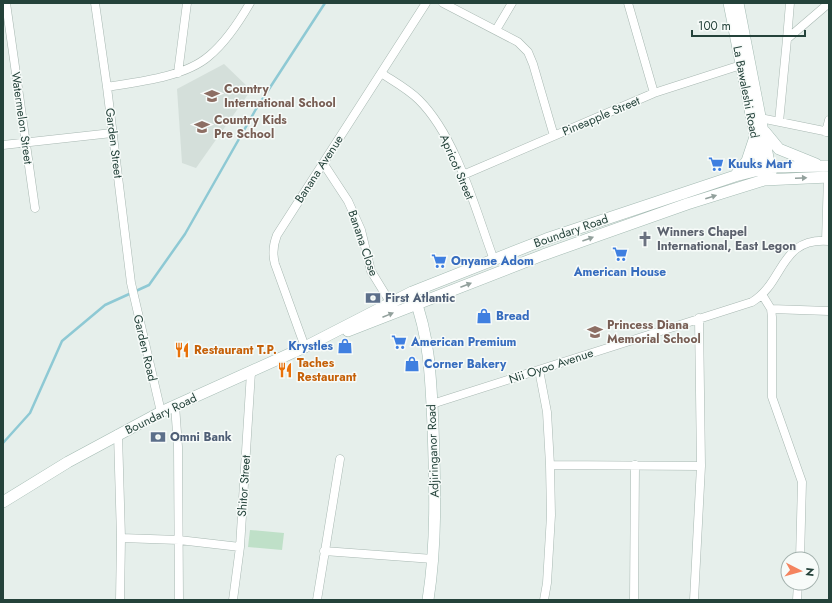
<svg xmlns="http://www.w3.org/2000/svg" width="832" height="603" font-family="Jost,sans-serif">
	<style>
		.built { fill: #d4dfda }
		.green { fill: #bfe0c8 }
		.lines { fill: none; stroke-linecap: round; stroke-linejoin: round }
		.stream { stroke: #8ec9d4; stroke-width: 2.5 }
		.street-casing { stroke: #a8b8b2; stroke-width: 9 }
		.secondary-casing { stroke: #a4bbb3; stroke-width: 12 }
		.street { stroke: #fff; stroke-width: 8 }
		.secondary { stroke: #fff; stroke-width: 11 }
		.oneway { fill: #92a09c }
		.labels { text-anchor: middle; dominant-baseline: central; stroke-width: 3; stroke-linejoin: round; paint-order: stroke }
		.education-label { font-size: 12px; font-weight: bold; fill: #785e54; stroke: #f7fbf9; text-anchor: start }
		.street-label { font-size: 12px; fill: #24423a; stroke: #f7fbf9 }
		.shop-label { font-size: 12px; font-weight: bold; fill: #366cbe; stroke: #f7fbf9; text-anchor: start }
		.worship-label { font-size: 12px; font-weight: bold; fill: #5b616d; stroke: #f7fbf9; text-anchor: start }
		.service-label { font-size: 12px; font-weight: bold; fill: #4e5e75; stroke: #f7fbf9; text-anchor: start }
		.food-label { font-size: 12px; font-weight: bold; fill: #c56008; stroke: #f7fbf9; text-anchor: start }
	</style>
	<rect width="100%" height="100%" fill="#e6efeb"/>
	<path class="built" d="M224,64L251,90L196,168L182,163L177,89Z"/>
	<path class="green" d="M250,530L284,533L282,550L248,547Z"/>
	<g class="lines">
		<path class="stream" d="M3,443L30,413L62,341L105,305L149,285L185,234L256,109L325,3"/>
		<g class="street-casing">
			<path id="street" d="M6,3L35,208
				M95,3L107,87L131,283L161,412
				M443,3L518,42L528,52L533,64L554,136
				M628,3L654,93
				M496,30L512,3
				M787,39L790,3
				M178,73L187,3
				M381,73C393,81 408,89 419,100C457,138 475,209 494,260
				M107,87C138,82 185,77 209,56C226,42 239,22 250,3
				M760,118L829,132
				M779,122L787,39L829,3
				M826,132L829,120
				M3,145L112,133
				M323,163L348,201L361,230L371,271L390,302
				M463,175L654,93L741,65
				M826,241L828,177
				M763,296L771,309L772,317V397L802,482L800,559
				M771,309L829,311
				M305,347L275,264C272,253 273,245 277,235L426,3
				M539,370L547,412L550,465L551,515L547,583L544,600
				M432,404L752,302C785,282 779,237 829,241
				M175,405L178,447L179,600
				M118,434L121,538L120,600
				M550,465L701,466
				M121,538L179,540L240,547
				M324,551L433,559
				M233,600L240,547L251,372
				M317,600L340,459
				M634,600L635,465
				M694,600L701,466L699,318
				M797,600L798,583"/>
		</g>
		<g class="secondary-casing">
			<path id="secondary" d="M729,3L763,175
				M738,3L771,173
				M765,132L779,149L816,164
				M735,176L747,161L755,137
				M414,297C430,337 431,384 433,426C435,485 437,542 428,600
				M348,331L543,255L687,204L764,180L829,177
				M3,502L68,462L161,412L305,347L412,292L546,239L735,176L770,167L829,166"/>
		</g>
		<use href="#street" class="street"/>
		<use href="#secondary" class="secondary"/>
	</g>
	<defs><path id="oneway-solid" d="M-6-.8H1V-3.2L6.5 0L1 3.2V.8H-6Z"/></defs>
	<g class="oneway">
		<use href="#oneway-solid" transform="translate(801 178) rotate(-2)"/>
		<use href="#oneway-solid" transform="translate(711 197) rotate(-17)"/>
		<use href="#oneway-solid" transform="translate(588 239) rotate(-20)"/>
		<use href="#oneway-solid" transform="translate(466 285) rotate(-21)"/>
		<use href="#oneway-solid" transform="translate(388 315) rotate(-22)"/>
	</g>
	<defs>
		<g id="school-bare" transform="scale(1.2)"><path d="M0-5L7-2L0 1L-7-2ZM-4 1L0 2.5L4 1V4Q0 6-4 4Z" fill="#8d6e63" stroke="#f7fbf9" stroke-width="2.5" paint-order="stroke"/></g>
		<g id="supermarket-bare" transform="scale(1.2)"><path d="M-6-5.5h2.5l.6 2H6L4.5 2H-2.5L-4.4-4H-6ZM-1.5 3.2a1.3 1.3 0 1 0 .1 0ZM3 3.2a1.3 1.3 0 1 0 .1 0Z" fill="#3f7fe0" stroke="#f7fbf9" stroke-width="2.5" paint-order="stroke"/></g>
		<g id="church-bare" transform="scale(1.2)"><path d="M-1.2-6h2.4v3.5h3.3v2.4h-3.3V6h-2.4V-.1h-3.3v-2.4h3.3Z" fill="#6b7280" stroke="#f7fbf9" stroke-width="2.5" paint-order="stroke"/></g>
		<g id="bank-bare" transform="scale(1.2)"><path d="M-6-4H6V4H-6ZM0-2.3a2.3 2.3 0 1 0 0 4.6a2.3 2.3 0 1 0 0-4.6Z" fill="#5c6f8a" stroke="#f7fbf9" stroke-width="2.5" paint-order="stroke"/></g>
		<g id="shop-bare" transform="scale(1.2)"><path d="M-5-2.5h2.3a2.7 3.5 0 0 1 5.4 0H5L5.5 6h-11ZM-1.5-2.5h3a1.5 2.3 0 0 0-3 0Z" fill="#3f7fe0" stroke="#f7fbf9" stroke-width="2.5" paint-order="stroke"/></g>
		<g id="restaurant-bare" transform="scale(1.2)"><path d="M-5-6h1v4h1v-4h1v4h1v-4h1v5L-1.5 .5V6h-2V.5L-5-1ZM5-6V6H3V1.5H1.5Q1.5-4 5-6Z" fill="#e8710a" stroke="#f7fbf9" stroke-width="2.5" paint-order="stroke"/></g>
	</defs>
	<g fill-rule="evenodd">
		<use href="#school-bare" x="212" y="96"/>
		<use href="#school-bare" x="202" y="127"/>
		<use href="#supermarket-bare" x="716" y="164"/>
		<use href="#church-bare" x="645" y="239"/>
		<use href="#supermarket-bare" x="620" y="254"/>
		<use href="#supermarket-bare" x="439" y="261"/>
		<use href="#bank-bare" x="373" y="298"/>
		<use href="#shop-bare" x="484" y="316"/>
		<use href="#school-bare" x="595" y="332"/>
		<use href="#supermarket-bare" x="399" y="342"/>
		<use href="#shop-bare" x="345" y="346"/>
		<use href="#restaurant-bare" x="182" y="350"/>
		<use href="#shop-bare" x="412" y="364"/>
		<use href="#restaurant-bare" x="285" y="370"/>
		<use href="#bank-bare" x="158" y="437"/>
	</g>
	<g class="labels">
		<g class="education-label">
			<text x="224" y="89">Country<tspan x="224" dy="14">International School</tspan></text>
			<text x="214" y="120">Country Kids<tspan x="214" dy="14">Pre School</tspan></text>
			<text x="607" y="325">Princess Diana<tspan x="607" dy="14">Memorial School</tspan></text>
		</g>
		<g class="street-label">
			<text transform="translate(746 92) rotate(79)">La Bawaleshi Road</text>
			<text transform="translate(601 116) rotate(-23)">Pineapple Street</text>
			<text transform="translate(22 118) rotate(82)">Watermelon Street</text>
			<text transform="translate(114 143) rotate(83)">Garden Street</text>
			<text transform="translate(457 167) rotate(67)">Apricot Street</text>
			<text transform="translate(319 169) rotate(-57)">Banana Avenue</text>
			<text transform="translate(571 231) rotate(-19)">Boundary Road</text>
			<text transform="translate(363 243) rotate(71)">Banana Close</text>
			<text transform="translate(145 348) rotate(77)">Garden Road</text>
			<text transform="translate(551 366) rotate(-18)">Nii Oyoo Avenue</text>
			<text transform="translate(161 414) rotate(-26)">Boundary Road</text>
			<text transform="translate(433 451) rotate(-92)">Adjiringanor Road</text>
			<text transform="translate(244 486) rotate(-86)">Shitor Street</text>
		</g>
		<g class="shop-label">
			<text x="728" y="164">Kuuks Mart</text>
			<text x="451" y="261">Onyame Adom</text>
			<text x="620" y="272" text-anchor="middle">American House</text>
			<text x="496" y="316">Bread</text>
			<text x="411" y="342">American Premium</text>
			<text x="333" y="346" text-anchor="end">Krystles</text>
			<text x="424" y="364">Corner Bakery</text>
		</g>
		<g class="worship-label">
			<text x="657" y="232">Winners Chapel<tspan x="657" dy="14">International, East Legon</tspan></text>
		</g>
		<g class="service-label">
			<text x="385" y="298">First Atlantic</text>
			<text x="170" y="437">Omni Bank</text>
		</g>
		<g class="food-label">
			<text x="194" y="350">Restaurant T.P.</text>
			<text x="297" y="363">Taches<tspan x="297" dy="14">Restaurant</tspan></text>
		</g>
	</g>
	<rect width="832" height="603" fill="none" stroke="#24423a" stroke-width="8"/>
	<g transform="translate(800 571) rotate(96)"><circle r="19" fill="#f7fbf9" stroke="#a3b1ad"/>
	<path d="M0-3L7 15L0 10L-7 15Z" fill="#f4845f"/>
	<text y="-6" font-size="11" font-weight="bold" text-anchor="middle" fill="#24423a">N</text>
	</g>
	<path d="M692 30v6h113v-6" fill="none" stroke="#24423a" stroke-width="2"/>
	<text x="698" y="30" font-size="12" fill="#24423a" stroke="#f7fbf9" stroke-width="3" paint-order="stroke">100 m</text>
</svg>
